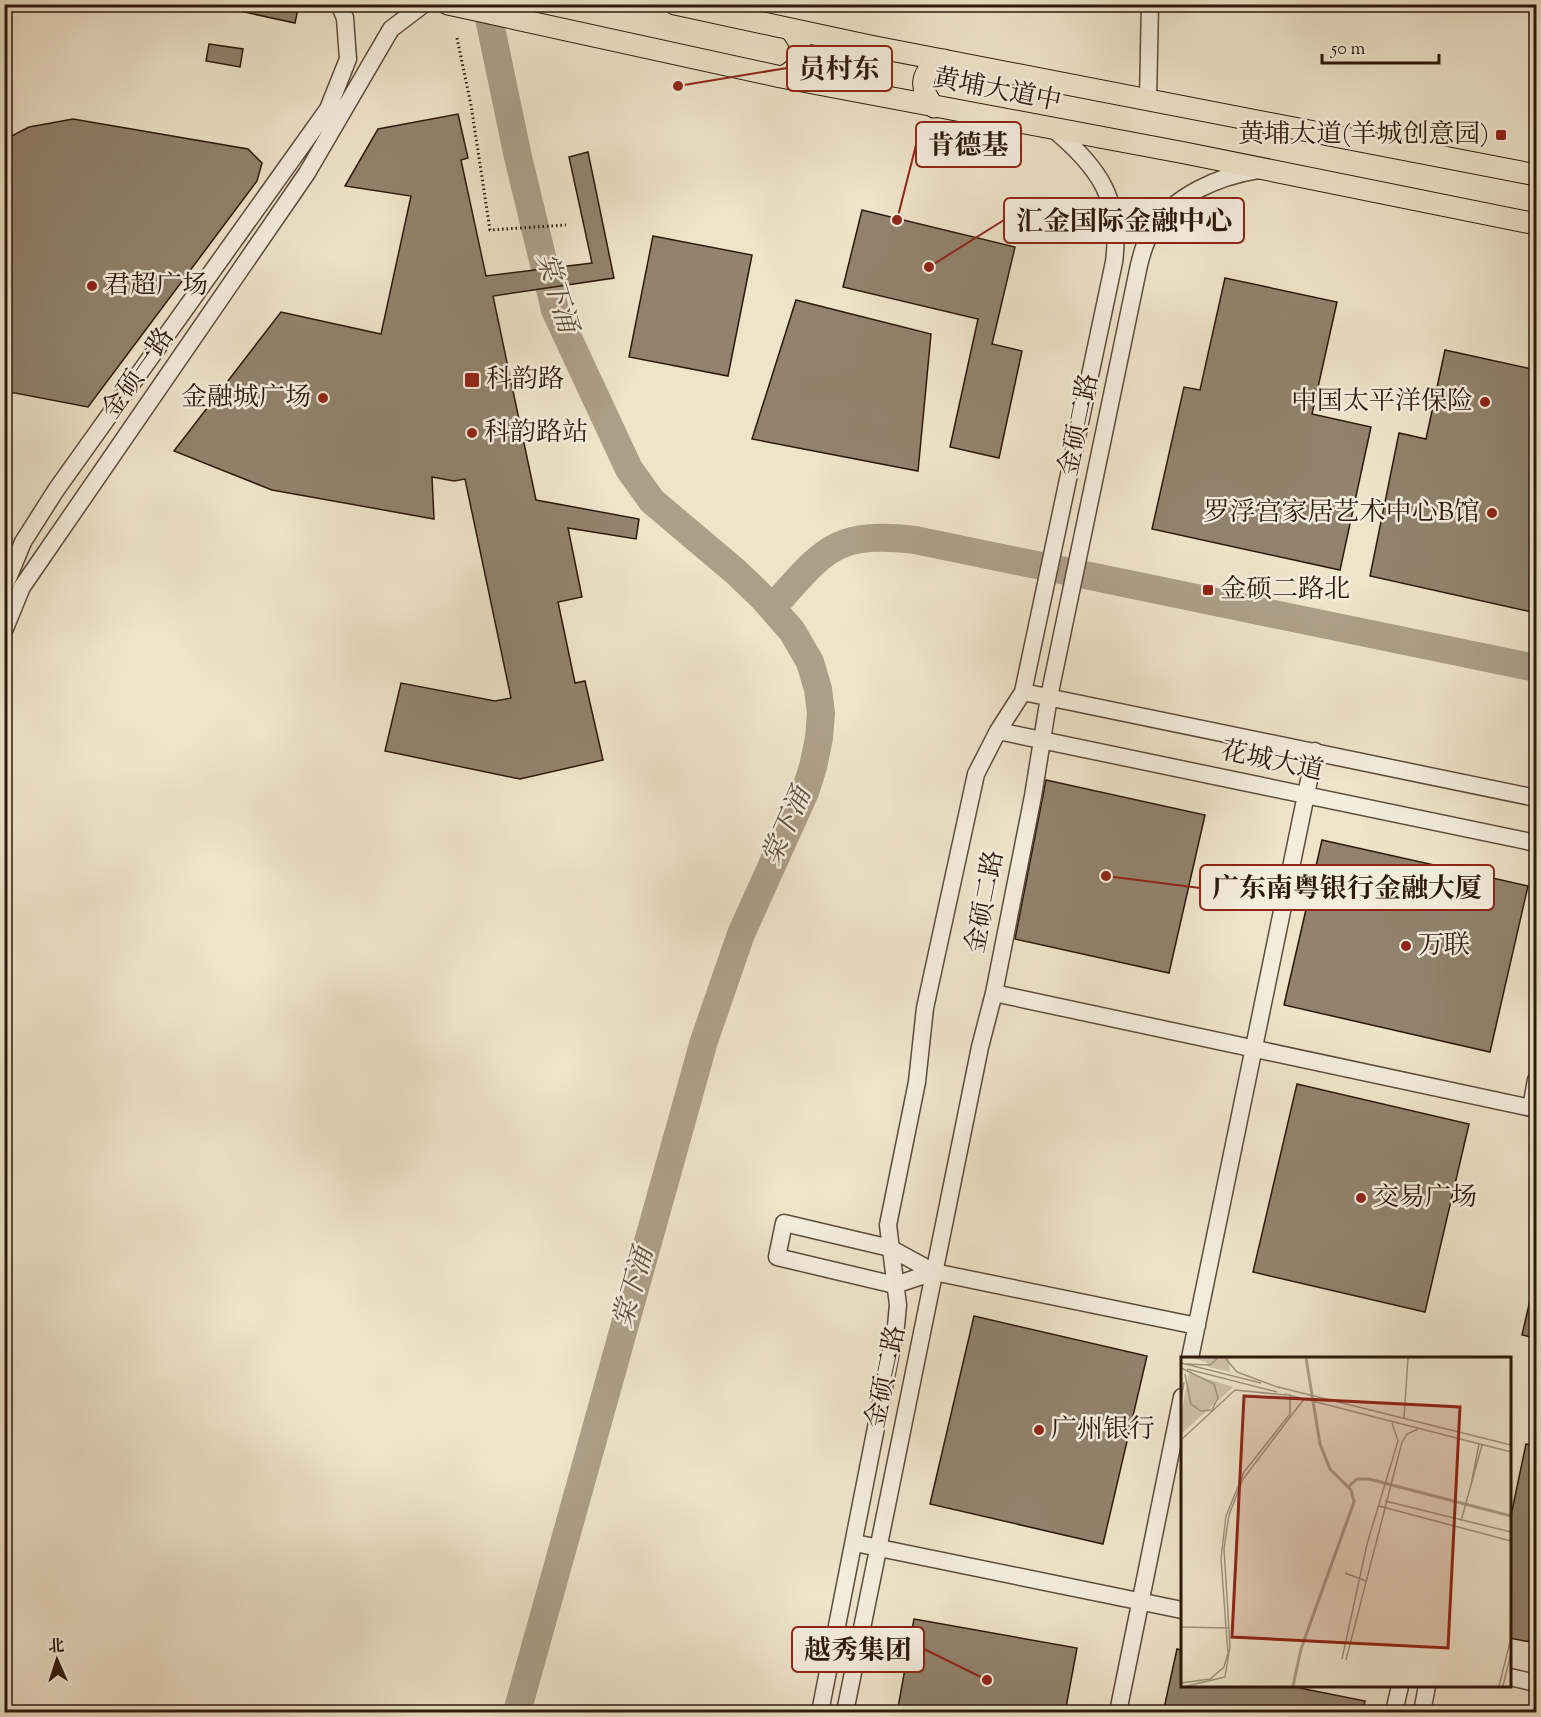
<svg xmlns="http://www.w3.org/2000/svg" width="1541" height="1717" font-family="'Sorts Mill Goudy','Noto Serif SC',serif">
	<style>
		.lines { fill: none; stroke-linecap: round; stroke-linejoin: round }
		.river { stroke: #ac9f89; stroke-width: 28 }
		.building { fill: #91836e; stroke: #2c190b; stroke-width: 1.5 }
		.minor-casing { stroke: #5c4c3b; stroke-width: 19 }
		.major-casing { stroke: #2c190b; stroke-width: 23 }
		.path { stroke: #2c190b; stroke-width: 3; stroke-dasharray: 1.5 3; stroke-linecap: butt }
		.minor { stroke: #f4eddd; stroke-width: 16 }
		.major { stroke: #eee4ca; stroke-width: 21 }
		.poi-dot { fill: #8f2418; stroke: #f4eddd; stroke-width: 2 }
		.labels { text-anchor: middle; dominant-baseline: central; stroke-width: 5; stroke-linejoin: round; paint-order: stroke }
		.street-label { font-size: 26px; fill: #2c190b; stroke: #f4eddd }
		.poi-label { font-size: 26px; fill: #2c190b; stroke: #f4eddd; text-anchor: start }
		.water-label { font-size: 27px; font-style: italic; fill: #5f4f3d; stroke: #f4eddd }
		.inset-river { fill: none; stroke: #ac9f89; stroke-width: 3 }
		.inset-road { fill: none; stroke: #a0937e; stroke-width: 1.5 }
		.view { fill: #8f2418; fill-opacity: 0.15; stroke: #8f2418; stroke-width: 3 }
		.inset-edge { fill: none; stroke: #2c190b; stroke-width: 3 }
		.leader { fill: none; stroke: #8f2418; stroke-width: 2 }
		.callout-dot { fill: #8f2418; stroke: #f4eddd; stroke-width: 2 }
		.callout { fill: #f4eddd; stroke: #8f2418; stroke-width: 2 }
		.callout-label { font-size: 27px; text-anchor: middle; font-weight: bold; fill: #2c190b }
	</style>
	<rect width="100%" height="100%" fill="#eee4ca"/>
	<filter id="stains"><feTurbulence type="fractalNoise" baseFrequency=".00333" numOctaves="4"/><feColorMatrix values="0 0 0 0 .2 0 0 0 0 .09 0 0 0 0 .02 0 0 0 .5 -.17"/></filter>
	<radialGradient id="worn" r=".72"><stop offset=".6" stop-color="#630" stop-opacity="0"/><stop offset="1" stop-color="#630" stop-opacity=".3"/></radialGradient>
	<g class="lines">
		<path class="river" d="M486,4L518,157L555,310L629,469L652,501L736,572L764,599L792,631L810,662L818,689L821,713L819,738L813,767L805,792L741,934L704,1041L517,1712
			M772,608C823,552 833,530 915,540L1536,668"/>
	</g>
	<path class="building" d="M235,4H299L295,23L235,10Z
		M209,44L243,49L240,67L206,61Z
		M458,114L468,158L461,160L486,276L592,263L569,157L588,152L614,278L493,296L536,500L639,519L636,539L568,528L582,597L558,602L575,683L585,681L603,760L520,779L385,751L401,683L495,701L511,698L465,479L454,481L432,477L434,519L272,490L174,451L281,312L381,334L411,196L345,186L378,129Z
		M73,119L248,149L262,163L257,181L88,407L4,391V140L29,127Z
		M862,210L1015,247L992,344L1022,351L999,458L950,447L978,319L843,287Z
		M653,236L752,255L728,376L629,357Z
		M1225,278L1337,302L1312,414L1371,427L1340,570L1152,529L1184,387L1200,390Z
		M796,300L931,334L918,471L752,439Z
		M1445,350L1536,370V613L1370,576L1399,433L1426,439Z
		M1046,780L1205,815L1169,973L1015,939Z
		M1322,840L1528,886L1490,1052L1284,1005Z
		M1297,1084L1469,1124L1425,1312L1253,1272Z
		M1531,1296L1536,1297V1338L1522,1335Z
		M974,1316L1147,1356L1103,1544L930,1504Z
		M1526,1444L1536,1446V1643L1509,1638V1525Z
		M914,1619L1077,1648L1065,1713H897Z
		M1177,1649L1182,1650V1686H1290L1365,1701L1362,1713H1163Z"/>
	<g class="lines">
		<g class="minor-casing">
			<path id="minor" d="M1148,99L1150,4
				M4,588L23,542L56,490L328,109L348,59L345,18L339,4
				M4,631L22,587L307,173L391,29L424,4
				M1023,692L1536,798
				M998,731L1536,843
				M994,993L1536,1109
				M1531,1108L1536,1080
				M934,1272L895,1285L777,1257L784,1223L890,1248L934,1272L1197,1326
				M1190,1358L1315,751
				M855,1543L1182,1610
				M1510,1677L1536,1683
				M820,1712L896,1326L898,1305L888,1225L917,1082L925,1008L976,774L998,731L1023,692L1114,262C1122,200 1099,167 1053,129
				M845,1712L980,1047L994,993L1033,796L1049,697L1139,265C1142,253 1145,241 1152,231C1173,195 1220,176 1258,170
				M1118,1712L1182,1397
				M1394,1712L1400,1686
				M1422,1712L1427,1686"/>
		</g>
		<g class="major-casing">
			<path id="major" d="M448,4L781,77L1185,153L1536,224
				M675,4L870,46L1536,175
				M781,77C805,69 806,46 790,29
				M934,107C918,88 920,70 944,60"/>
		</g>
		<path class="path" d="M457,38L471,105L490,230L566,225"/>
		<use href="#minor" class="minor"/>
		<use href="#major" class="major"/>
	</g>
	<g class="poi-dot">
		<rect x="1495" y="129" width="12" height="12" rx="3"/>
		<circle cx="92" cy="286" r="6"/>
		<rect x="464" y="372" width="16" height="16" rx="3"/>
		<circle cx="323" cy="398" r="6"/>
		<circle cx="1485" cy="402" r="6"/>
		<circle cx="472" cy="433" r="6"/>
		<circle cx="1492" cy="513" r="6"/>
		<rect x="1202" y="584" width="12" height="12" rx="3"/>
		<circle cx="1406" cy="946" r="6"/>
		<circle cx="1361" cy="1198" r="6"/>
		<circle cx="1039" cy="1430" r="6"/>
	</g>
	<g class="labels">
		<g class="street-label">
			<text transform="translate(997 91) rotate(11)">黄埔大道中</text>
			<text transform="translate(139 374) rotate(-55)">金硕一路</text>
			<text transform="translate(1080 425) rotate(-78)">金硕二路</text>
			<text transform="translate(1272 762) rotate(12)">花城大道</text>
			<text transform="translate(986 902) rotate(-79)">金硕二路</text>
			<text transform="translate(887 1377) rotate(-78)">金硕二路</text>
		</g>
		<g class="poi-label">
			<text x="1489" y="135" text-anchor="end">黄埔大道(羊城创意园)</text>
			<text x="104" y="286">君超广场</text>
			<text x="486" y="380">科韵路</text>
			<text x="311" y="398" text-anchor="end">金融城广场</text>
			<text x="1473" y="402" text-anchor="end">中国太平洋保险</text>
			<text x="484" y="433">科韵路站</text>
			<text x="1480" y="513" text-anchor="end">罗浮宫家居艺术中心B馆</text>
			<text x="1220" y="590">金硕二路北</text>
			<text x="1418" y="946">万联</text>
			<text x="1373" y="1198">交易广场</text>
			<text x="1051" y="1430">广州银行</text>
		</g>
		<g class="water-label">
			<text transform="translate(555 293) rotate(73)">棠下涌</text>
			<text transform="translate(788 827) rotate(-66)">棠下涌</text>
			<text transform="translate(635 1288) rotate(-74)">棠下涌</text>
		</g>
	</g>
	<g transform="translate(1181 1357)">
		<rect width="330" height="330" fill="#eee4ca"/>
		<path d="M10,1H48L49,15L28,10L25,5ZM8,16L52,30L0,77V58Z" fill="#cdc1aa"/>
		<path class="inset-river" d="M167,130L176,122H188L330,159M112,329L120,292L173,145L170,133L149,112L139,87L125,1"/>
		<path class="inset-road" d="M44,1L56,15L99,31M0,6L80,26M5,7L29,8L37,1M0,11L33,27L37,41L31,53L20,54L10,47L4,17M6,12L96,35M97,30L330,88M104,37L330,95M0,43L3,25M223,61L227,1M0,83L54,33L105,38M290,128L298,87M204,144L330,175M198,149L330,184M280,164L301,88M164,216L185,224M0,270L48,271M45,271L40,201L45,159L63,115L109,57V39M161,302L186,187L217,84L211,66M165,303L221,85L226,77L237,72M44,320L49,289L43,192L48,158L62,122L123,42M0,326L29,322L43,310L47,296L45,271M6,329L44,320M318,329L330,281M322,329L330,296"/>
		<path class="view" d="M63,39L279,50L267,291L51,280Z"/>
		<rect width="330" height="330" class="inset-edge"/>
	</g>
	<path class="leader" d="M678 86L787 68M897 220L916 145M929 267L1004 220M1106 876L1200 888M987 1680L924 1649"/>
	<g class="callout-dot">
		<circle cx="678" cy="86" r="6"/>
		<circle cx="897" cy="220" r="6"/>
		<circle cx="929" cy="267" r="6"/>
		<circle cx="1106" cy="876" r="6"/>
		<circle cx="987" cy="1680" r="6"/>
	</g>
	<g class="callout">
		<rect x="787" y="46" width="105" height="45" rx="6"/>
		<rect x="916" y="122" width="105" height="45" rx="6"/>
		<rect x="1004" y="198" width="240" height="45" rx="6"/>
		<rect x="1200" y="865" width="294" height="45" rx="6"/>
		<rect x="792" y="1627" width="132" height="45" rx="6"/>
	</g>
	<g class="callout-label">
		<text x="839" y="78">员村东</text>
		<text x="968" y="154">肯德基</text>
		<text x="1124" y="230">汇金国际金融中心</text>
		<text x="1347" y="897">广东南粤银行金融大厦</text>
		<text x="858" y="1659">越秀集团</text>
	</g>
	<rect width="1541" height="1717" fill="none" stroke="#eee4ca" stroke-width="24"/>
	<rect x="6" y="6" width="1529" height="1705" fill="none" stroke="#2c190b" stroke-width="3"/>
	<rect x="12" y="12" width="1517" height="1693" fill="none" stroke="#2c190b" stroke-width="1.5"/>
	<g transform="translate(57 1660) rotate(357)" stroke="#f4eddd" stroke-width="4.5" paint-order="stroke">
	<path d="M0-4.5L10 22L0 15L-10 22Z" fill="#2c190b"/>
	<text y="-9" font-size="16" font-weight="bold" text-anchor="middle" fill="#2c190b">北</text>
	</g>
	<path d="M1322 54v9h117v-9" fill="none" stroke="#2c190b" stroke-width="3"/>
	<text x="1331" y="54" font-size="18" fill="#2c190b" stroke="#f4eddd" stroke-width="4.5" paint-order="stroke">50 m</text>
	<rect width="100%" height="100%" filter="url(#stains)"/>
	<rect width="100%" height="100%" fill="url(#worn)"/>
</svg>
